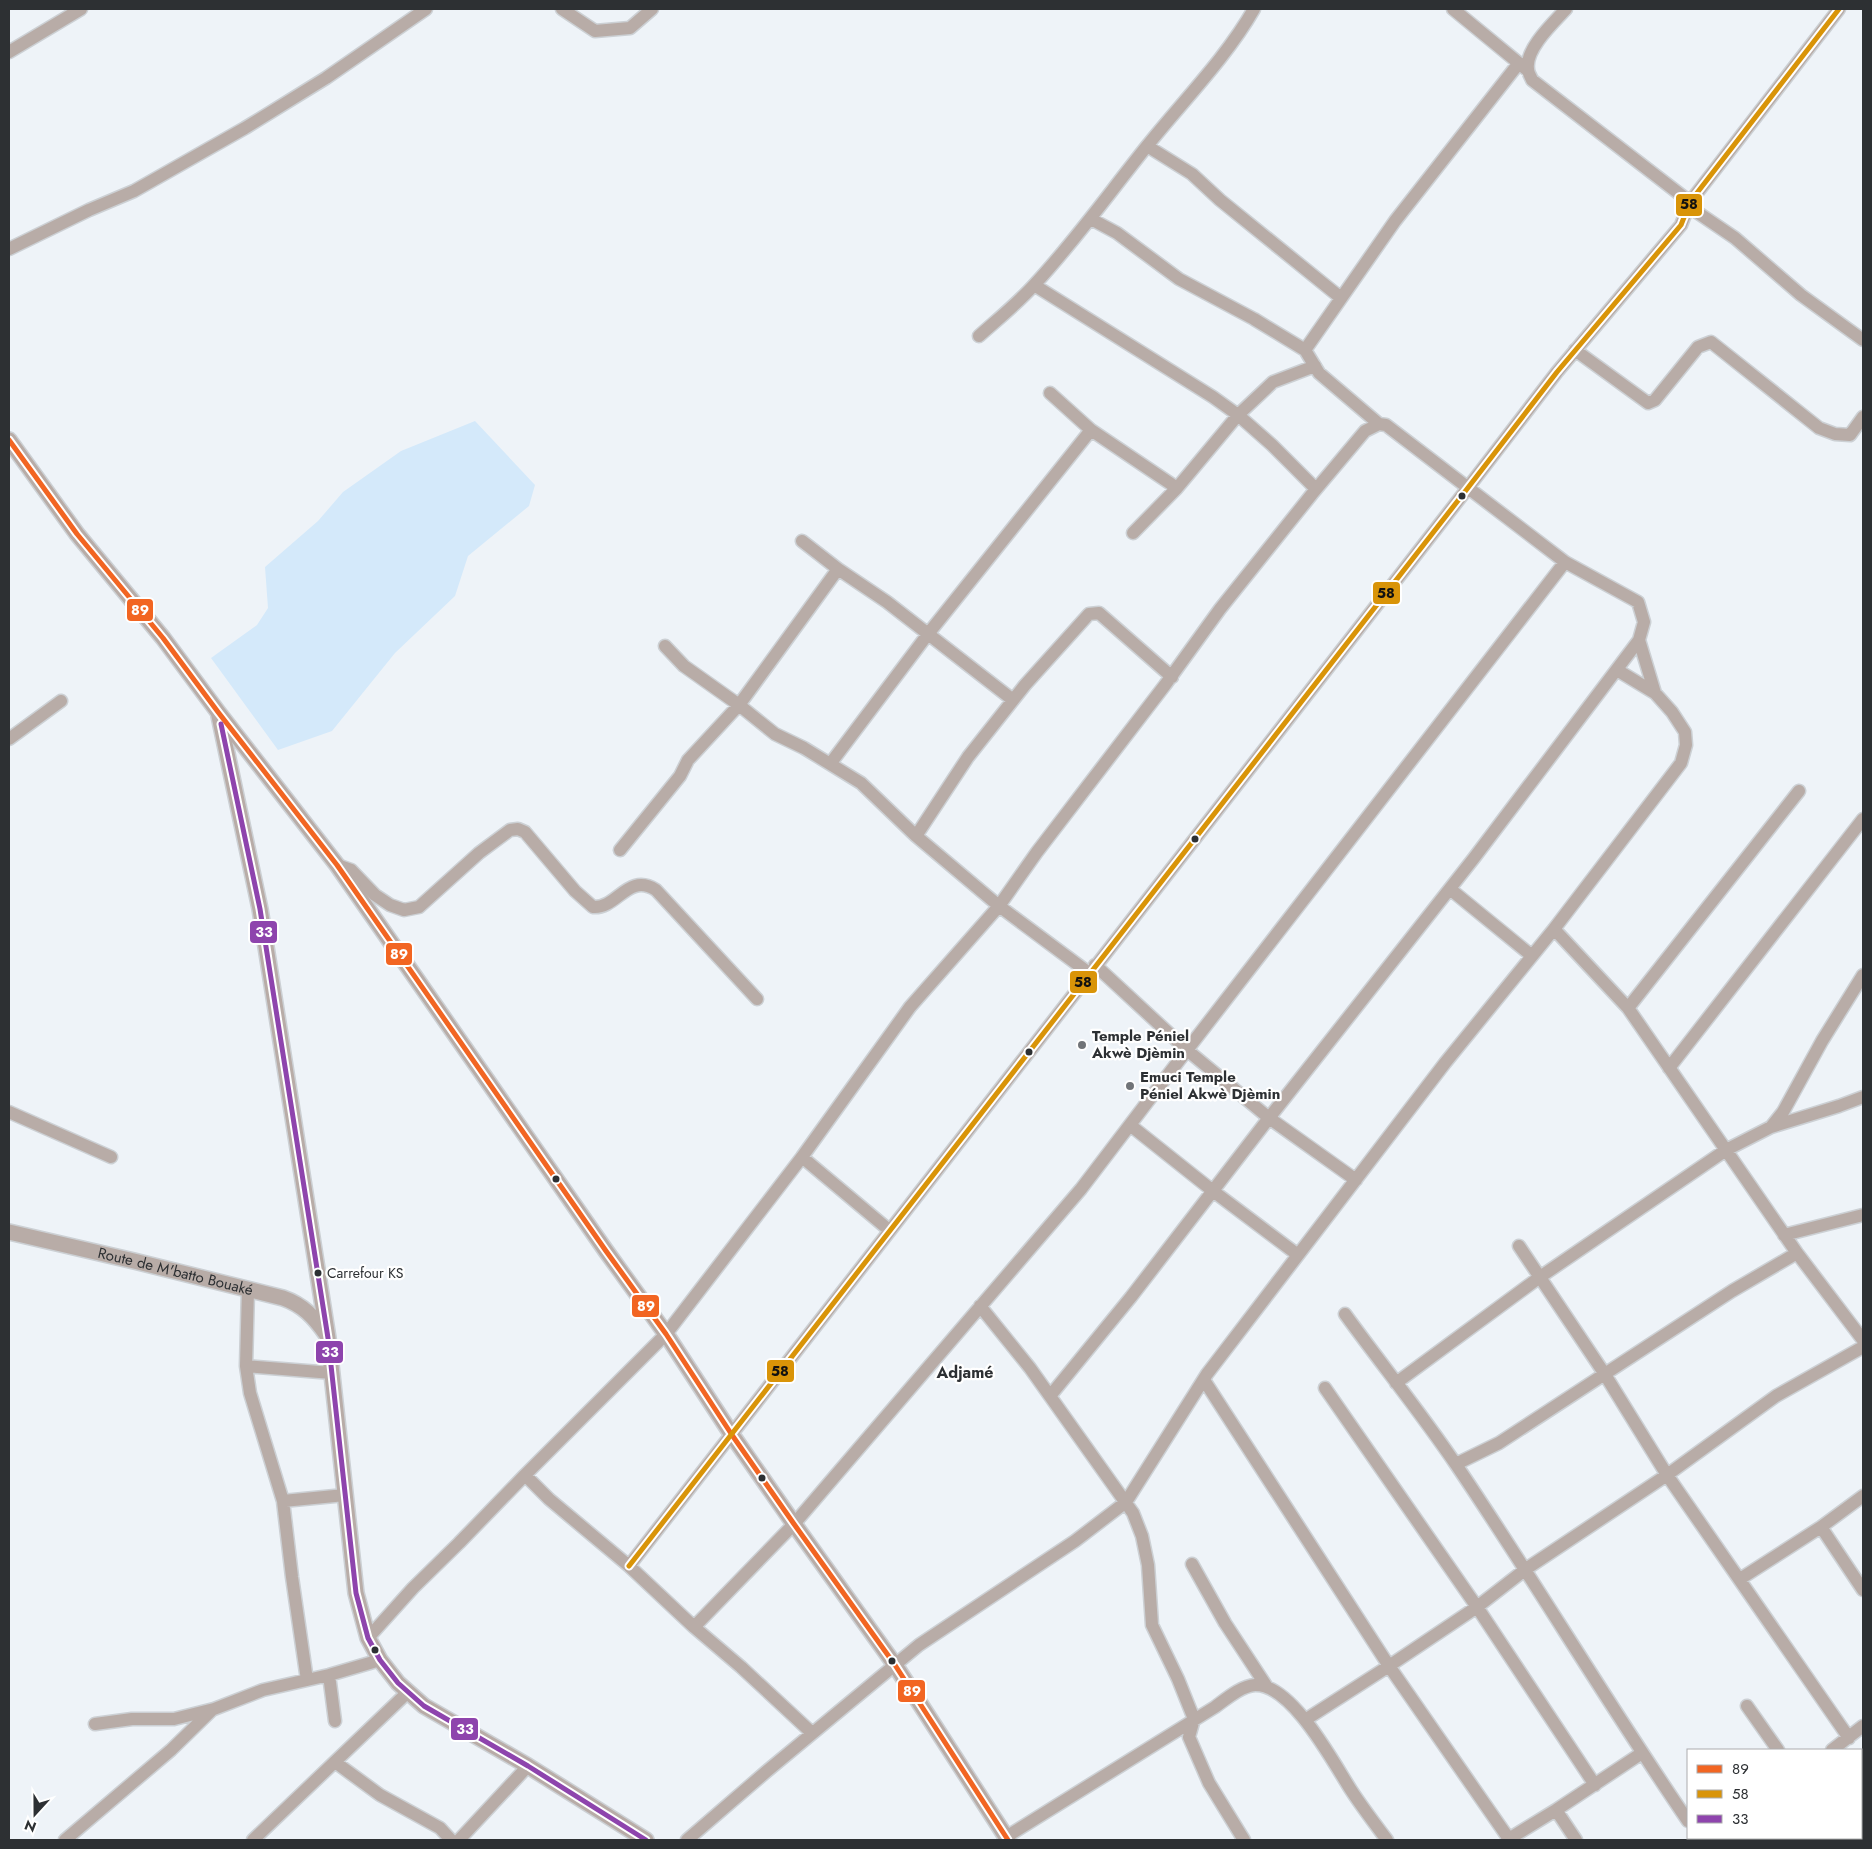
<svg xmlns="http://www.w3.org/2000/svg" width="1872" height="1849" font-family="Jost,sans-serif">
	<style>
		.green { fill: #d4e9fa }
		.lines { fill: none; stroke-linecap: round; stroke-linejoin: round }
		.minor-casing { stroke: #ccd0d4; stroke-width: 15 }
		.tertiary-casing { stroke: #ccd0d4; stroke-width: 18 }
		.minor { stroke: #b8aca7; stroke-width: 12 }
		.tertiary { stroke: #b8aca7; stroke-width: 15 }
		.bus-1-casing { stroke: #fff; stroke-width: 9 }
		.bus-2-casing { stroke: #fff; stroke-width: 9 }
		.bus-3-casing { stroke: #fff; stroke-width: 9 }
		.bus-1 { stroke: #f26522; stroke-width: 5 }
		.bus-2 { stroke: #d99408; stroke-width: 5 }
		.bus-3 { stroke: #8e44ad; stroke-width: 5 }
		.bus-dot { fill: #2d3033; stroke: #fff; stroke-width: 2 }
		.poi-dot { fill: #717478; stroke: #fff; stroke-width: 2 }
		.labels { text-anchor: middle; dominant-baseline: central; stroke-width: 4.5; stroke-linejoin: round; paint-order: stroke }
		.bus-label { font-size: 14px; fill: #2d3033; stroke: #fff; text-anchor: start }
		.poi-label { font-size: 15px; font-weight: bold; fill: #2d3033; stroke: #fff; text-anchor: start }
		.street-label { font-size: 15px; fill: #2d3033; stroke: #fff }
		.neighbourhood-label { font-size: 16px; font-weight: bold; fill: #2d3033; stroke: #fff }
		.line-badge { stroke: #fff; stroke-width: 2 }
		.badge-label { font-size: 14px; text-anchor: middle; font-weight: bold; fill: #fff }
		.pale-badge-label { font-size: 14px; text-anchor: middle; font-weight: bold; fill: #111 }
	</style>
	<rect width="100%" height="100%" fill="#eef3f8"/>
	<path class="green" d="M475,421L535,485L529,506L468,556L455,596L395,653L332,731L278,750L211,658L257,625L268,608L265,567L318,521L343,492L401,451Z"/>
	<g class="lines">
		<g class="minor-casing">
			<path id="minor" d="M562,9L595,31L630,28L652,9
				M1453,9L1526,69
				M1566,9C1553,23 1525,49 1528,69C1528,73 1531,77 1532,80L1690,202
				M9,52L81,9
				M1147,146L1192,174L1220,200L1341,298
				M1688,206L1735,238L1801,295L1863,340
				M1091,219L1117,233L1179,279L1254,319L1305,350L1319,373L1379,424
				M9,249L89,210L134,191L245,128L326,78L426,9
				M1034,285L1213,397L1238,415L1273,382L1315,366
				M979,336C998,319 1018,303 1035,284C1075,241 1110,192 1147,146C1182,102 1226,58 1254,9
				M1305,350L1395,221L1519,63
				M1575,350L1648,403L1655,400L1698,347L1711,342L1819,428L1835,434L1850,435L1863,417
				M1050,393L1091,430L1177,488
				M1133,533L1177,488L1238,415L1272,445L1316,489
				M802,541L838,569L887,602L1013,700
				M1639,640L1655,693
				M665,646L684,666L739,705L775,734L804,748L861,783L916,836L999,906L1089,973
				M9,739L61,701
				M830,764L928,634L1091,430
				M916,836L968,757L1025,685L1089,614L1099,613L1172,677
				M620,850L680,776L688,760L739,705L838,569
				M337,865L351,870L375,895L390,905L404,910L419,907L479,853L510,830L518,829L525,832L575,891L593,907C617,909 628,872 656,890L757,999
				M1450,889L1532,956
				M1554,929L1628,1008L1797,1253L1863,1340
				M1095,965L1187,1050L1269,1118L1356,1180
				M1628,1008L1799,791
				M1669,1068L1863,819
				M9,1112L111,1157
				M1130,1125L1213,1191L1298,1255
				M1771,1127L1783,1112L1822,1041L1863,975
				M802,1157L889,1230
				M1784,1235L1863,1215
				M1519,1246L1604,1373L1667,1475L1849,1738
				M248,1289L246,1366L250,1393L283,1501L292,1577L307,1680
				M980,1306L1030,1368L1133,1513L1142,1536L1148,1565L1152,1625L1178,1679L1194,1719L1189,1737L1209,1783L1244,1840
				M1345,1314C1382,1365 1422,1414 1457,1466C1536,1583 1608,1704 1688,1821
				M246,1366L332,1373
				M1204,1380L1389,1666L1509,1839
				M1396,1383L1540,1277L1726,1150L1771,1127L1839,1106L1863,1097
				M1325,1388L1477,1607L1595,1785
				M1456,1464L1499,1443L1732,1291L1797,1253
				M525,1475L666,1334L802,1157L910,1007L999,906L1037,852L1165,685L1220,609L1312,494L1365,431L1379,424L1386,425L1565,562L1638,602L1644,622L1639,640L1474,858L1269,1118L1131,1297L1050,1396
				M283,1501L345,1495
				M1821,1527L1863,1590
				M1192,1564L1225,1623L1267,1687
				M629,1566L1467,489L1557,372L1681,225L1690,202L1839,9
				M1740,1579L1821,1527L1863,1496
				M368,1638L413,1588L459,1543L525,1475L549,1499L629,1566L694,1627
				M329,1675L335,1721
				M1747,1706L1778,1750
				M1305,1720L1389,1666L1477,1607L1526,1569L1667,1475L1776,1396L1863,1347
				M95,1724L132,1719H174L214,1709L263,1690L329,1675L380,1660
				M812,1733L741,1667L694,1627L794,1524L1081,1189L1187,1050L1565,562
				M1832,1750L1863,1726
				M335,1762L380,1795L440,1828L451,1840
				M1556,1810L1576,1840
				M1861,1836L1863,1840
				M1006,1837L1215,1707C1226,1699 1241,1686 1255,1685C1292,1684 1333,1762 1351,1790C1362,1807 1375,1824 1387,1840
				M65,1840L171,1750L212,1710
				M253,1840L408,1692
				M459,1840L528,1766
				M687,1840L767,1771L919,1645L1075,1541L1126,1502L1207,1374L1445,1063L1554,929L1681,763L1686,745L1685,732L1672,712L1655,693L1617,670
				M1507,1840L1556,1810L1642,1753"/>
		</g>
		<g class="tertiary-casing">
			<g id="tertiary">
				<path d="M9,440L77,534L163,638L218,712L337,865L606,1251L666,1334L732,1435L794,1524L895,1665L1008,1840"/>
				<path d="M219,716L260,909L328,1338L356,1593L368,1638L380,1660L398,1683L424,1706L528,1766L646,1840"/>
				<path id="s1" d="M9,1232L134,1261L283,1298C303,1305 314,1317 326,1334"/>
			</g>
		</g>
		<use href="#minor" class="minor"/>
		<use href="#tertiary" class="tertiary"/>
		<g class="bus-1-casing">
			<path id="bus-1" d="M9,440L77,534L163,638L218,712L337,865L606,1251L666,1334L732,1435L794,1524L895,1665L1008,1840"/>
		</g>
		<g class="bus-2-casing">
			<path id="bus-2" d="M629,1566L1467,489L1557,372L1681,225L1690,202L1839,9"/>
		</g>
		<g class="bus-3-casing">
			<path id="bus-3" d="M221,724L260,909L328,1338L356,1593L368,1638L380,1660L398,1683L424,1706L528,1766L646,1840"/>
		</g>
		<use href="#bus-1" class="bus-1"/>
		<use href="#bus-2" class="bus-2"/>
		<use href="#bus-3" class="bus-3"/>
	</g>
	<g class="bus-dot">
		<circle cx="1462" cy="496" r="4.5"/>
		<circle cx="1195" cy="839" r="4.5"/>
		<circle cx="1029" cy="1052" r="4.5"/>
		<circle cx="556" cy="1179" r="4.5"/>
		<circle cx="318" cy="1273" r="4.5"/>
		<circle cx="762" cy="1478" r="4.5"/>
		<circle cx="375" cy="1650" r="4.5"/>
		<circle cx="892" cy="1661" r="4.5"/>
	</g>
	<g class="poi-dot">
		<circle cx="1082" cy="1045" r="5"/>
		<circle cx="1130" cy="1086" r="5"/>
	</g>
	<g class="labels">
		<g class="bus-label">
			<text x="327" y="1273">Carrefour KS</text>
		</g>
		<g class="poi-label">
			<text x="1092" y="1036">Temple Péniel<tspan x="1092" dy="17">Akwè Djèmin</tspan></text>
			<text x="1140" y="1077">Emuci Temple<tspan x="1140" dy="17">Péniel Akwè Djèmin</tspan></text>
		</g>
		<g class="street-label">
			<text stroke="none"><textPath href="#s1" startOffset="171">Route de M'batto Bouaké</textPath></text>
		</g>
		<g class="neighbourhood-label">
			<text x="965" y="1372">Adjamé</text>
		</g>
	</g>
	<g class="line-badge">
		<rect x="1675" y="193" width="28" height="24" rx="5" fill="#d99408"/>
		<rect x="1372" y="581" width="29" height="24" rx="5" fill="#d99408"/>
		<rect x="126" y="598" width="28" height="24" rx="5" fill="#f26522"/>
		<rect x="249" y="920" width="29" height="24" rx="5" fill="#8e44ad"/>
		<rect x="385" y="942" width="28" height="24" rx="5" fill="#f26522"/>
		<rect x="1069" y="970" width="29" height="24" rx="5" fill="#d99408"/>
		<rect x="631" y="1294" width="29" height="24" rx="5" fill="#f26522"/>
		<rect x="315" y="1340" width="29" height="24" rx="5" fill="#8e44ad"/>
		<rect x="766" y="1359" width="29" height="24" rx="5" fill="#d99408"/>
		<rect x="897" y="1679" width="29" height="24" rx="5" fill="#f26522"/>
		<rect x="450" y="1717" width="29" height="24" rx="5" fill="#8e44ad"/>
	</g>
	<g class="badge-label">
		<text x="140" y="615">89</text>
		<text x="264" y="937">33</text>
		<text x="399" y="959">89</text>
		<text x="646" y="1311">89</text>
		<text x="330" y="1357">33</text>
		<text x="912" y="1696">89</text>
		<text x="465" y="1734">33</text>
	</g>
	<g class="pale-badge-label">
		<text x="1689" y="209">58</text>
		<text x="1386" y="598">58</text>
		<text x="1083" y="987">58</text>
		<text x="780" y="1376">58</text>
	</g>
	<rect width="1872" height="1849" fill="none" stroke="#2d3033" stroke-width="20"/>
	<rect x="1687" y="1749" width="175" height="90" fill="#ffffff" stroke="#abacad"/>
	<rect x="1697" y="1765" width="25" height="8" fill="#f26522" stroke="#abacad"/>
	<text x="1732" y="1774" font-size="15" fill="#2d3033">89</text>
	<rect x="1697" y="1790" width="25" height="8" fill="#d99408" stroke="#abacad"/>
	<text x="1732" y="1799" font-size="15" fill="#2d3033">58</text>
	<rect x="1697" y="1815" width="25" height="8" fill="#8e44ad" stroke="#abacad"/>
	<text x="1732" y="1824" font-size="15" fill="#2d3033">33</text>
	<g transform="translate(35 1814) rotate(201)" stroke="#ffffff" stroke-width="4" paint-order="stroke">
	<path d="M0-4L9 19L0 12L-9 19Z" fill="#2d3033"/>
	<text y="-8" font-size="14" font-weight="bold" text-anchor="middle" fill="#2d3033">N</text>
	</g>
</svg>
